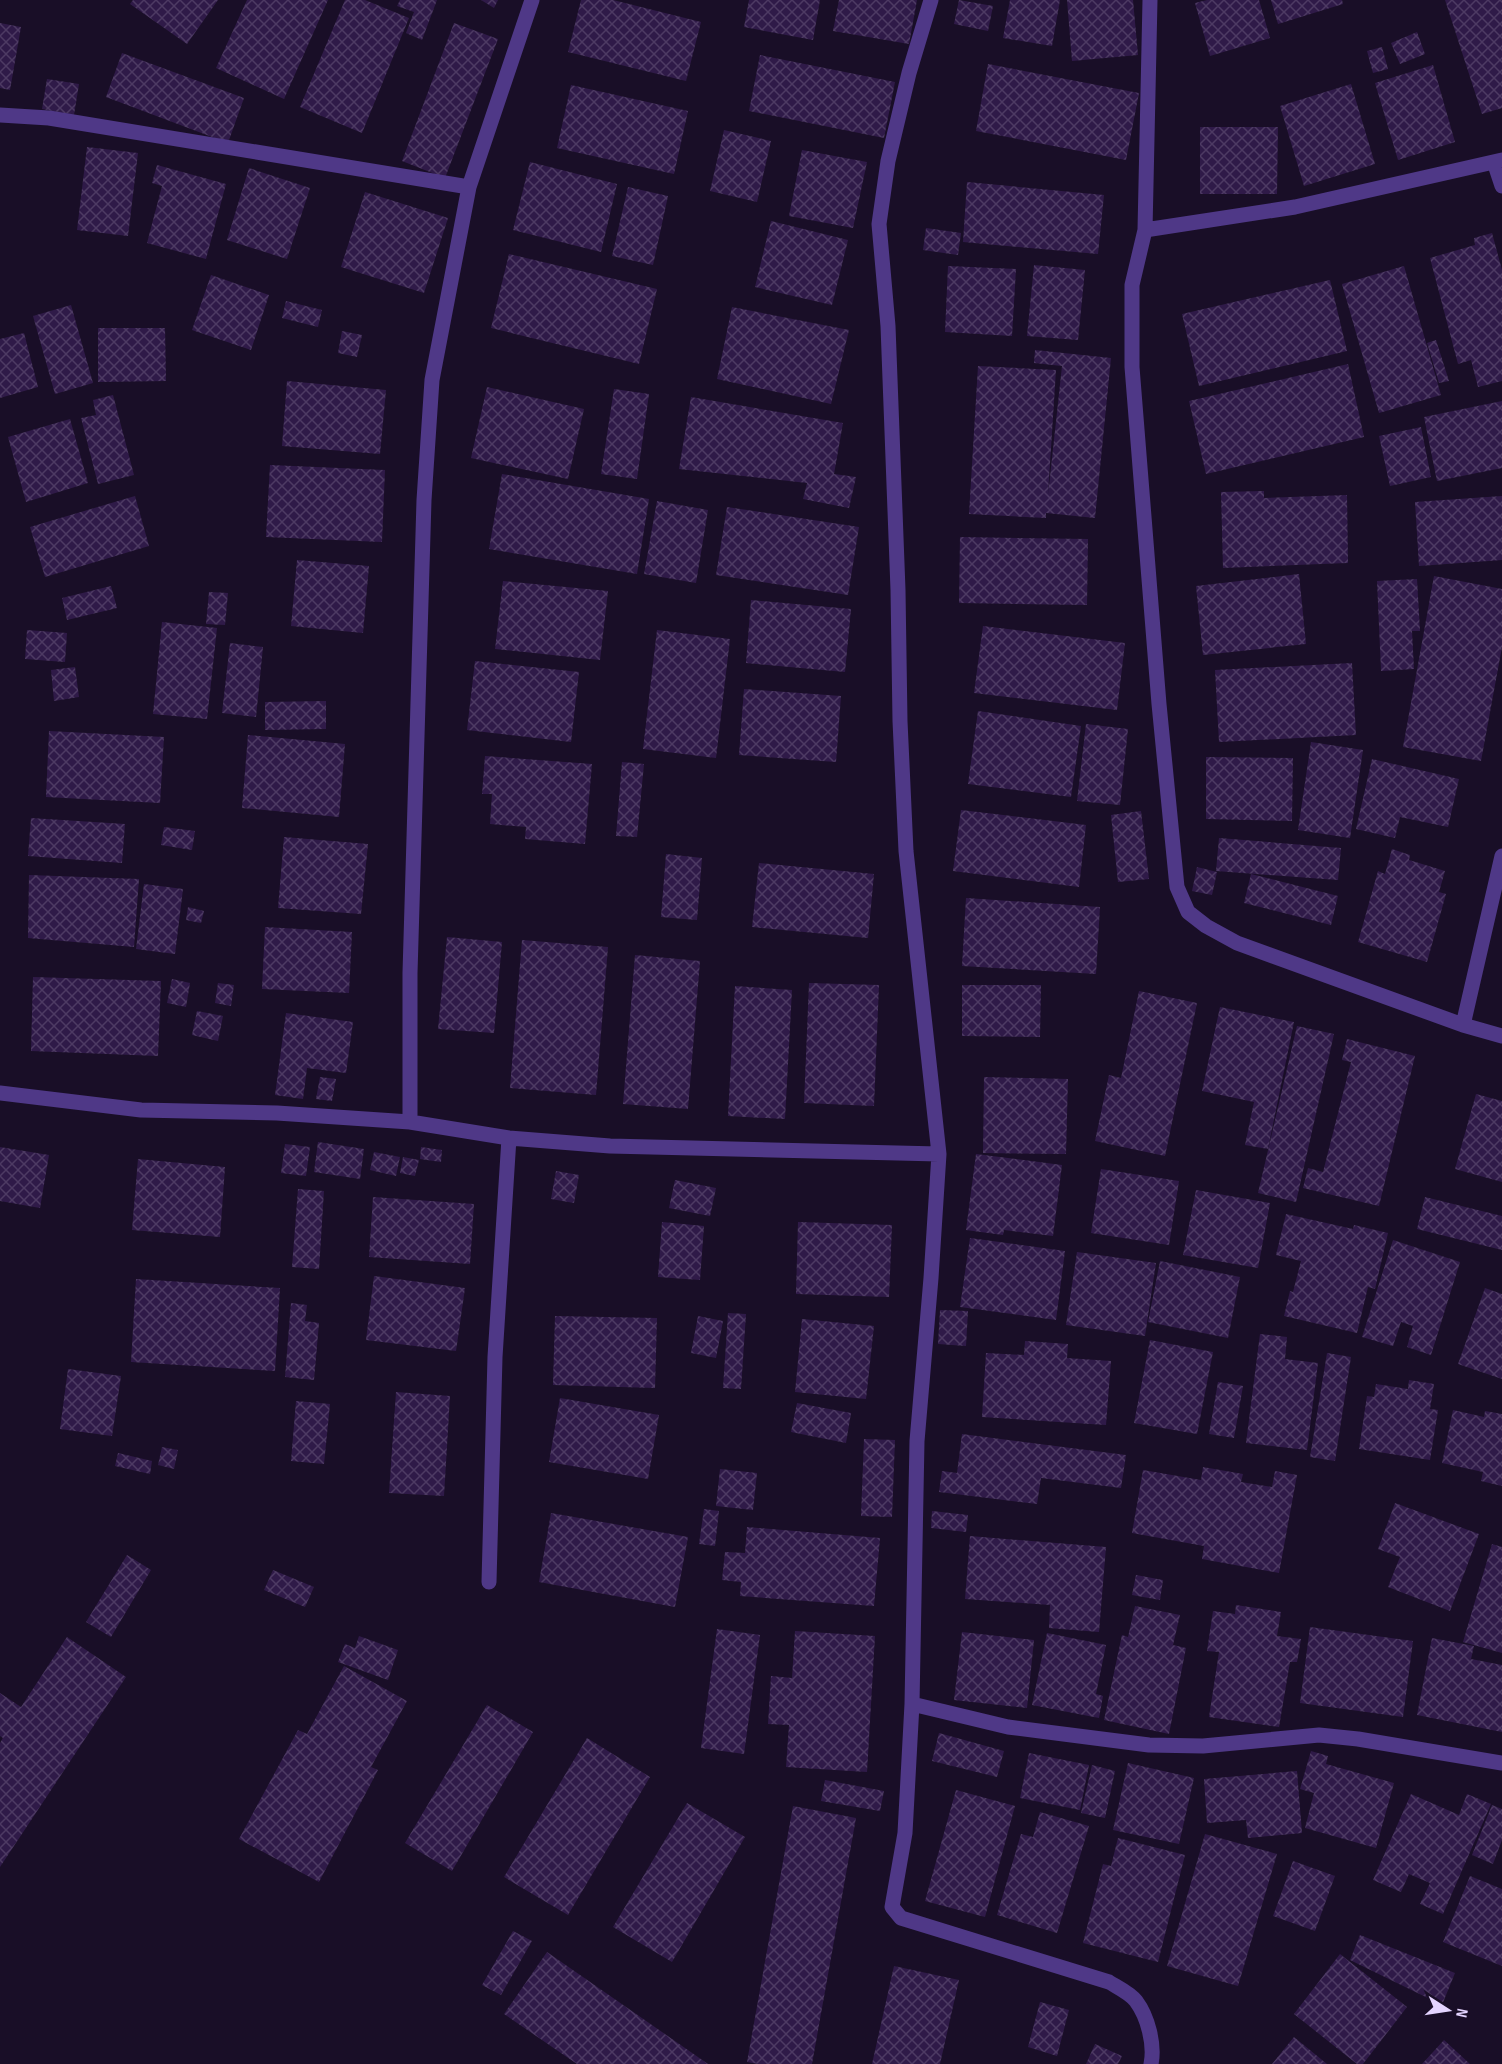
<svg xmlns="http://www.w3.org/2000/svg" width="1502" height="2064" font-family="'Sofia Sans Condensed',sans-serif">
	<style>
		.building { fill: url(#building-cross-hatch) }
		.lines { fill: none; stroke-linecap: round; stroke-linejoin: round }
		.minor { stroke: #4f3887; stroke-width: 15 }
	</style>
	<defs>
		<pattern id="building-cross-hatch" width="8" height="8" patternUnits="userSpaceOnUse" patternTransform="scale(1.5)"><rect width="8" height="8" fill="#2f1a48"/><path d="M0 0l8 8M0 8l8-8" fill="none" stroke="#4d3a63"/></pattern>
	</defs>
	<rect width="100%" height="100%" fill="#190e27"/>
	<path class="building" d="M133,0H218L187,44L130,4Z
		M247,0H328L284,99L216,68Z
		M345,0H365L409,18L362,133L300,107Z
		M400,0H437L422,40L406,33L414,12L397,6Z
		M481,0H498L494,8Z
		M581,0H613L701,22L686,81L568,52Z
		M749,0H820L813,40L744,27Z
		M839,0H917L909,44L833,31Z
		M959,0L993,6L988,31L954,24Z
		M1010,0H1060L1052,46L1003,38Z
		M1067,0H1133L1138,55L1072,61Z
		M1207,0H1259L1270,38L1210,56L1195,3Z
		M1271,0H1342L1343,4L1278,24Z
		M1445,0H1502V108L1482,114Z
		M0,23L21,27L10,90L0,88Z
		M454,23L498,39L445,178L402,161Z
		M1417,32L1425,54L1400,64L1391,43Z
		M1382,47L1388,69L1373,73L1367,51Z
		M122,53L244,98L228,143L106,97Z
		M760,55L895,82L884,138L749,111Z
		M988,64L1139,93L1126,160L976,131Z
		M1433,65L1455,142L1398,160L1375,83Z
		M47,79L79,84L74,115L42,109Z
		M1351,84L1375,164L1304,186L1280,106Z
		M571,85L688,111L674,174L557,148Z
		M1200,127H1278L1277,194H1200Z
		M724,130L771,141L757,202L710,191Z
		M87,147L138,153L128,236L77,230Z
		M802,150L867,162L853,228L789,216Z
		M530,162L617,184L601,252L513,230Z
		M157,165L226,184L206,259L147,243L162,186L152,183Z
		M249,168L310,188L287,259L227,240Z
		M967,182L1104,195L1098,254L963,242Z
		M628,187L668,196L653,265L612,256Z
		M365,192L448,218L424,293L341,267Z
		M771,221L848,240L832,305L755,287Z
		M926,228L961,233L958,255L923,250Z
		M1492,233L1502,270V381L1478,387L1471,360L1458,364L1430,258L1475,245L1474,238Z
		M509,254L657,289L639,364L491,328Z
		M1034,265L1085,270L1078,340L1027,336Z
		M948,266L1016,269L1012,336L945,332Z
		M1404,266L1441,395L1379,413L1342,284Z
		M211,275L269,295L251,350L192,330Z
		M1330,280L1347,351L1199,386L1182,314Z
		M286,301L322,310L318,327L282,318Z
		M71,305L93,383L55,394L33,316Z
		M732,307L849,330L831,404L717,379Z
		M98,328H165L166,381L98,382Z
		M342,331L362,335L357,357L338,353Z
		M24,333L38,387L0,398V339Z
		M1436,340L1449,381L1439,383L1427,343Z
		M1035,350L1111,358L1095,518L1046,513V518L969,514L978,366L1056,370L1048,495L1062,366L1034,363Z
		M1348,364L1364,437L1206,474L1189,401Z
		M287,381L386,390L380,454L282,446Z
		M487,387L584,409L568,479L471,458Z
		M614,389L649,394L637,479L601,474Z
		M113,395L134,475L98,484L81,418L96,415L93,400Z
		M691,397L843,423L834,474L856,477L849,508L803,499L807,483L679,469Z
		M1502,401V468L1437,481L1424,417Z
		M70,419L88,483L26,502L8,437Z
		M1421,427L1431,477L1390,486L1379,436Z
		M270,465L385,470L382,542L266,537Z
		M502,474L649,499L637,574L489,549Z
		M1264,491V498L1347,495L1348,563L1223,568L1221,492Z
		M135,496L149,546L45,577L30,527Z
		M1502,496V560L1419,566L1415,502Z
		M657,501L708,510L696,583L644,574Z
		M727,507L859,527L848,595L716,575Z
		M960,537L1088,539L1087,605L959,603Z
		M297,560L369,566L363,633L291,626Z
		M1299,574L1306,644L1203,655L1196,586Z
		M1434,576L1502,589V647L1481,761L1403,747Z
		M1417,579L1420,631H1412L1414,669L1381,671L1377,581Z
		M503,581L608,591L600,660L495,649Z
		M111,586L117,608L67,620L62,598Z
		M209,592L228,593L225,625L206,624Z
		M751,600L851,609L845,672L746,663Z
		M162,622L217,628L207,719L153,714Z
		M983,626L1125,643L1117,710L974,693Z
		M27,630L67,633L65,662L25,659Z
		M657,630L730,639L716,758L643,749Z
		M230,643L263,647L256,717L222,713Z
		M475,661L579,672L571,742L467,730Z
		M1352,663L1356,735L1219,742L1215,670Z
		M75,667L79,697L54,701L51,670Z
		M744,689L841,696L836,762L739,755Z
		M326,701V729L265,730V702Z
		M978,711L1081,726L1071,797L968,784Z
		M1086,724L1128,729L1120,805L1077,801Z
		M49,731L164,737L160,803L46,797Z
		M248,735L345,744L339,817L242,808Z
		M1311,742L1363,750L1350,838L1298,830Z
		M485,756L592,764L585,844L525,839L526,827L490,824L492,794H482Z
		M1206,757L1293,758L1292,821L1206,819Z
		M1372,759L1459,779L1448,827L1400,817L1395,838L1356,829Z
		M622,762L644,764L637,837L616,836Z
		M961,810L1086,825L1079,887L953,871Z
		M1141,811L1149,879L1118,882L1111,815Z
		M31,818L125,824L122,863L28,856Z
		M164,827L195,831L192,850L161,845Z
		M284,837L368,844L361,914L278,908Z
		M1219,838L1341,848L1338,880L1216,871Z
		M1392,849L1410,855L1409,860L1445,871L1439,892L1446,894L1427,962L1358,942L1378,871L1385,874Z
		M666,854L702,858L697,920L661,917Z
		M759,863L874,874L868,938L752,927Z
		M1197,867L1217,872L1212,895L1192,891Z
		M1251,874L1338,896L1331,925L1244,903Z
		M29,875L139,879L134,947L28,938Z
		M144,884L183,889L175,954L136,949Z
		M966,898L1100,907L1096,974L962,966Z
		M188,907L204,911L201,923L186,920Z
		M265,927L352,932L349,993L262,989Z
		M447,937L502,942L494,1033L438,1029Z
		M522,940L608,947L596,1095L510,1088Z
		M635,955L700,961L688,1109L623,1104Z
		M33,977L161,981L158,1056L31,1051Z
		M172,979L190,983L186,1007L167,1003Z
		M218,983L234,985L231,1006L215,1003Z
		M809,983L879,985L874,1106L804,1103Z
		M962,985H1041L1040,1037L962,1036Z
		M735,986L792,990L785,1119L728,1116Z
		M1139,991L1197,1003L1165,1156L1095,1141L1109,1075L1121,1078Z
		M1220,1007L1294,1022L1268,1149L1245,1145L1254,1102L1202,1091Z
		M197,1011L223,1016L218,1041L192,1035Z
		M286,1013L353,1022L346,1073L307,1068L303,1099L275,1095Z
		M1297,1026L1334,1034L1296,1202L1258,1193Z
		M1347,1039L1415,1056L1379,1206L1303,1188L1308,1168L1323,1172L1351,1062L1342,1060Z
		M320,1077L336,1079L332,1101L316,1099Z
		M984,1077L1068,1079L1066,1154L983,1153Z
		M1476,1094L1502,1101V1182L1455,1169Z
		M318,1142L364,1149L360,1179L314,1172Z
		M285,1144L310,1147L306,1176L281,1173Z
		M0,1147L49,1155L40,1208L0,1201Z
		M421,1147L442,1150L441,1162L420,1159Z
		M374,1152L400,1157L396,1176L370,1170Z
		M976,1154L1062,1165L1053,1236L1004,1230L1003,1235L966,1230Z
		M403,1157L419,1160L415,1176L400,1173Z
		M138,1159L225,1167L220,1237L132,1230Z
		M1101,1169L1179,1181L1169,1245L1091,1233Z
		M556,1171L579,1175L574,1203L551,1199Z
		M675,1180L716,1188L710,1216L669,1208Z
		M298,1189L324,1191L319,1269L292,1267Z
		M1196,1190L1270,1203L1258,1268L1183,1255Z
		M373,1197L474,1204L470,1264L369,1257Z
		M1425,1197L1502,1216V1250L1417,1229Z
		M1286,1214L1353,1229L1354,1225L1388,1233L1375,1289L1368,1287L1357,1333L1284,1316L1290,1291L1293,1292L1301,1261L1276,1255Z
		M662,1222L704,1226L700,1280L658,1277Z
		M798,1222L892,1225L889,1297L796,1294Z
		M970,1238L1065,1251L1056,1320L960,1307Z
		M1393,1240L1460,1262L1431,1355L1407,1347L1413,1326L1401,1322L1393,1346L1362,1337Z
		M1077,1252L1156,1263L1145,1336L1066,1325Z
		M1160,1261L1240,1277L1228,1338L1148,1322Z
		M374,1276L465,1288L456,1351L366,1340Z
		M136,1279L280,1288L275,1371L131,1362Z
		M1485,1288L1502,1294V1379L1458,1364Z
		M291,1303L307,1305L305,1321L319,1323L314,1380L285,1377Z
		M940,1310L968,1311L966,1346L938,1344Z
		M728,1313L746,1314L741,1389L723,1388Z
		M555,1316L657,1318L655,1388L553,1385Z
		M698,1316L723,1321L716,1358L691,1353Z
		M802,1319L874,1326L866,1399L795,1392Z
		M1260,1334L1287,1337L1285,1359L1318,1363L1307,1450L1246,1443Z
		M1150,1340L1213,1352L1197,1434L1134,1423Z
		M1025,1341L1068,1344L1067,1358L1111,1361L1106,1425L982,1417L986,1353L1024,1355Z
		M1327,1353L1351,1357L1335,1461L1310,1457Z
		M68,1369L121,1376L112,1436L60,1429Z
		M1409,1380L1434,1384L1430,1409L1438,1410L1430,1460L1359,1449L1367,1396L1374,1397L1376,1384L1408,1389Z
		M1218,1382L1243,1386L1234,1438L1209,1434Z
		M396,1392L450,1396L444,1496L389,1493Z
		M560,1398L659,1415L648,1479L549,1462Z
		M296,1401L330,1404L324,1464L291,1461Z
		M797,1403L851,1413L846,1443L791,1432Z
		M1453,1410L1484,1417L1485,1411L1502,1414V1486L1481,1481L1483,1472L1442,1463Z
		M962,1434L1126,1455L1121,1488L1041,1478L1037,1504L939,1492L942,1471L957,1473Z
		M864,1439L895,1440L892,1517L861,1516Z
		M162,1447L178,1450L174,1469L158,1465Z
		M118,1453L152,1461L150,1474L115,1466Z
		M1203,1467L1243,1474L1241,1482L1272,1487L1275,1471L1297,1475L1279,1573L1202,1559L1204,1546L1132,1533L1143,1470L1201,1480Z
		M720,1469L757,1473L753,1510L716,1506Z
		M1395,1503L1479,1534L1450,1611L1388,1587L1400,1557L1378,1549Z
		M704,1509L719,1511L715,1546L699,1544Z
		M932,1511L968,1515L966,1532L931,1528Z
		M551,1513L688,1537L675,1607L539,1582Z
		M747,1527L880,1538L874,1606L740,1596L741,1582L722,1580L725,1552L745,1553Z
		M970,1536L1106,1547L1099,1632L1049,1628L1050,1605L965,1599Z
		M1492,1544L1502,1547V1653L1463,1642Z
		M127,1555L151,1570L111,1637L86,1622Z
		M273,1570L314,1587L305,1607L264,1590Z
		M1136,1575L1163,1580L1160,1600L1132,1595Z
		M1236,1605L1281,1612L1277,1636L1301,1639L1297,1662H1290L1279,1727L1209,1717L1219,1652L1207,1651L1213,1611L1235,1614Z
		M1135,1606L1180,1615L1173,1645L1186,1648L1169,1734L1104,1720L1122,1635L1128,1637Z
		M1310,1627L1413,1641L1403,1717L1300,1703Z
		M717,1629L760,1635L744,1754L701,1748Z
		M795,1631L875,1636L867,1772L786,1767L789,1725L768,1724L771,1676L792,1678Z
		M962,1632L1034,1640L1027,1708L954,1700Z
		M1047,1633L1106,1645L1096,1694L1103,1696L1099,1718L1032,1705Z
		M359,1636L398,1650L388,1680L338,1662L345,1644L355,1648Z
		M67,1637L126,1677L0,1867V1743L3,1738L0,1736V1693L21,1707Z
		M1432,1638L1474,1646L1471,1659L1502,1665V1732L1417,1715Z
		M344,1666L407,1701L371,1767L378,1770L319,1882L239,1839L298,1730L307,1734Z
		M487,1705L533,1732L452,1871L405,1843Z
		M939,1733L1004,1751L997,1777L932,1761Z
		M587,1738L650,1777L568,1915L504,1877Z
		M1311,1751L1328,1756L1326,1764L1394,1783L1376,1848L1305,1828L1314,1793L1300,1789Z
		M1029,1753L1089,1765L1080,1810L1020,1798Z
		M1128,1763L1194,1778L1179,1844L1113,1830Z
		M1092,1765L1115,1771L1105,1818L1081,1813Z
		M1297,1771L1302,1833L1248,1838L1246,1820L1207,1823L1204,1779Z
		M825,1780L884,1791L880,1811L821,1801Z
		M956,1790L1015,1806L985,1917L925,1901Z
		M1411,1794L1459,1815L1467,1794L1491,1804L1443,1914L1420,1904L1430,1883L1409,1874L1401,1892L1373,1880Z
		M687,1803L745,1837L672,1962L613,1927Z
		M1492,1805L1502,1809V1840L1493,1864L1472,1855Z
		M793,1806L856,1818L812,2064H758L747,2062Z
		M1040,1812L1089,1826L1057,1933L997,1915L1021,1834L1033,1837Z
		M1205,1834L1277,1854L1238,1986L1167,1966Z
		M1118,1838L1185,1855L1158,1962L1083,1943L1103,1864L1111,1866Z
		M1293,1861L1335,1876L1315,1931L1273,1916Z
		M1470,1876L1502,1889V1966L1443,1942Z
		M513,1931L532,1941L501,1995L482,1985Z
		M1360,1935L1455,1973L1442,2005L1350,1960Z
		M547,1952L708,2064H577L504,2014Z
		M1340,1954L1407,2007L1363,2064H1357L1294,2014Z
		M894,1966L959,1980L940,2064H872Z
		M1040,2002L1069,2010L1057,2056L1028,2047Z
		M1294,2037L1327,2064H1272Z
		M1444,2040L1470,2064H1422Z
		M1095,2044L1122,2056L1118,2064H1086Z"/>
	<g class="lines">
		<path class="minor" d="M931,0L909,73L888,161L879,224L888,326L898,590L900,721L906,851L939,1154L931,1278L917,1441L912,1704L905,1833L892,1907L901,1918L1109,1982C1117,1987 1130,1993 1136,2001C1148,2017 1155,2045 1151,2064
			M1150,0L1145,230L1132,285V367L1159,704L1177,887L1188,912L1206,926L1237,943L1463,1025L1502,1036
			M0,115L49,118L469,187
			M1494,162L1502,186
			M1145,230L1295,207L1502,160
			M1463,1025L1502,856
			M0,1093L141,1110L277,1113L410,1122L509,1138L610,1146L939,1154
			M410,1122V973L424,500L432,380L469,187L532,0
			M489,1582L495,1357L509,1138
			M912,1704L1008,1727L1149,1745L1203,1746L1319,1735L1358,1739L1502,1763"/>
	</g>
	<g transform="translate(1448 2010) rotate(102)" stroke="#190e27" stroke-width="4.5" paint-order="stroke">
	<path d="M0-4.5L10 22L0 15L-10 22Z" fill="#e4d4ff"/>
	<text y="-9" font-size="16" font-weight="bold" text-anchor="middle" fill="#e4d4ff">N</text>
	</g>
</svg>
